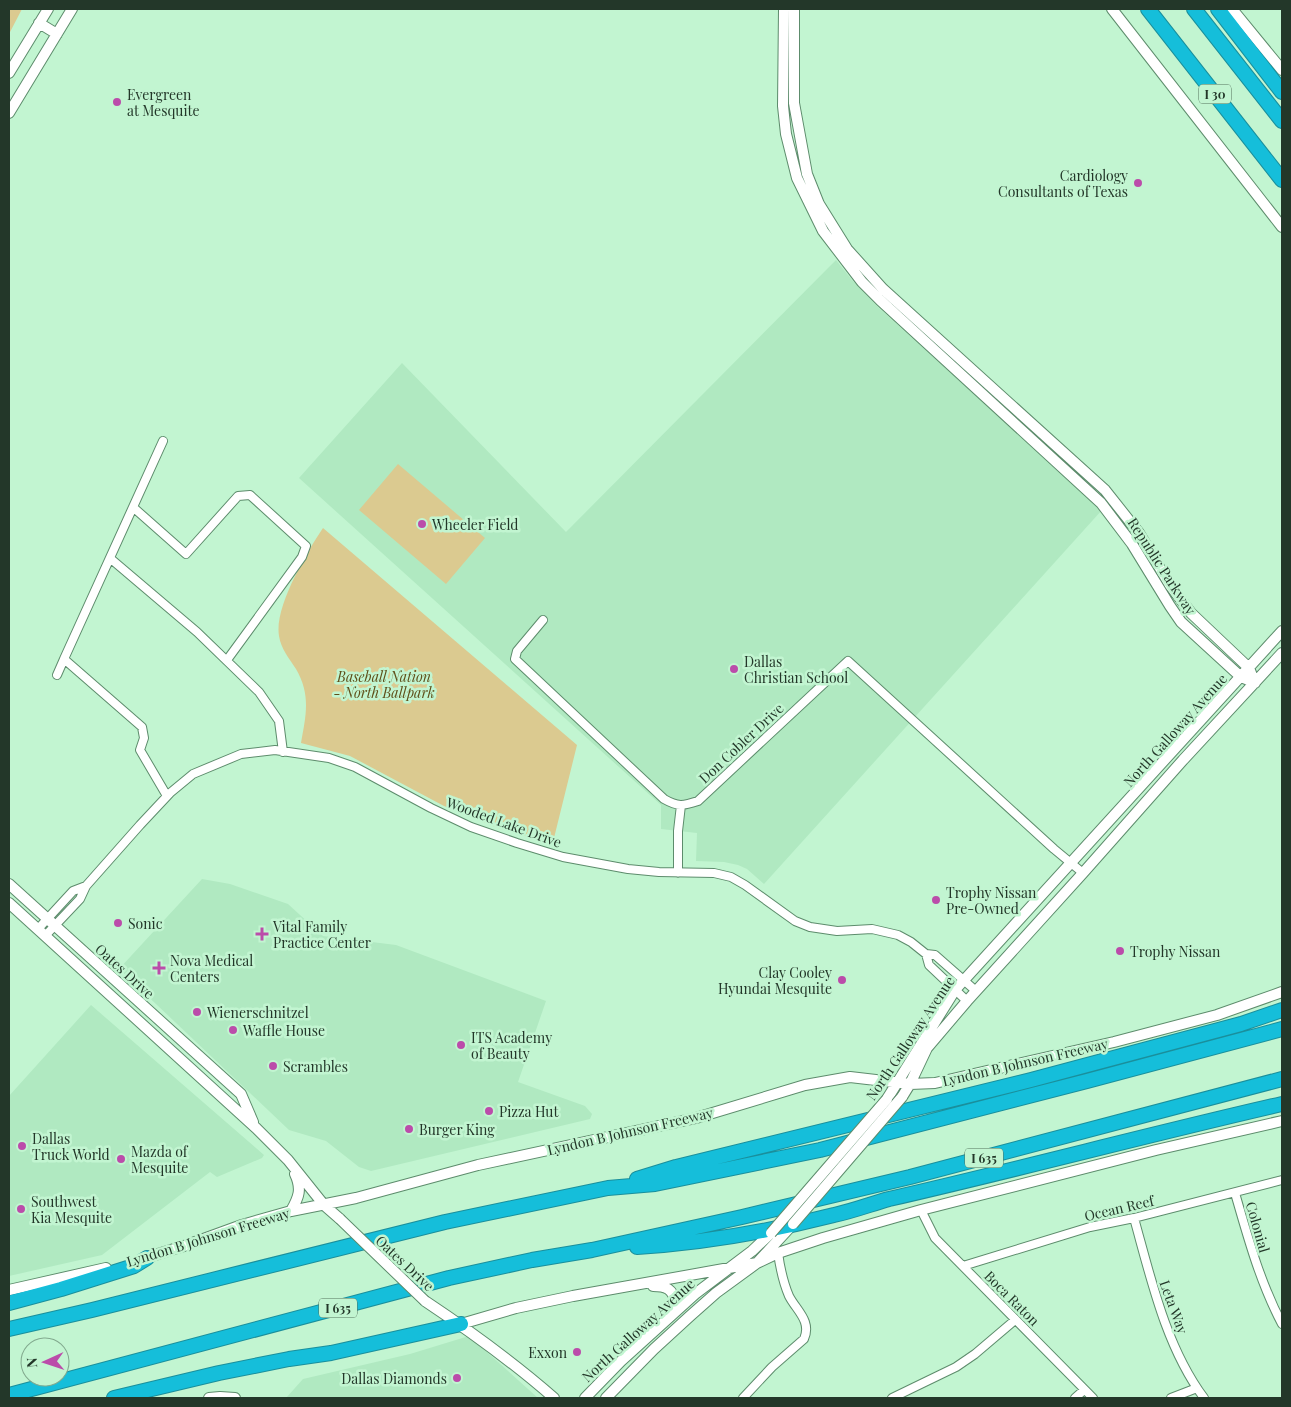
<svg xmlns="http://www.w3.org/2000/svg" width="1291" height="1407" font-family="'Playfair Display',serif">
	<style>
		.built { fill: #b0e9c1 }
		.green { fill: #dbca90 }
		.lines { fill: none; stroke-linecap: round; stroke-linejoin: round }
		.street-casing { stroke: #5d8c6c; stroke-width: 10 }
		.secondary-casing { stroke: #5d8c6c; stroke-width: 12 }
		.highway-casing { stroke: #1a8f9c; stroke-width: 16 }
		.street { stroke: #fff; stroke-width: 8 }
		.secondary { stroke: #fff; stroke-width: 10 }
		.highway { stroke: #15beda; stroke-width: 14 }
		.secondary-bridge-casing { stroke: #5d8c6c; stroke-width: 12; stroke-linecap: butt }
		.secondary-bridge { stroke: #fff; stroke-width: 10 }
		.poi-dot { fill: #bb4caa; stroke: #c2f5d1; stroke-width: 2 }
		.labels { text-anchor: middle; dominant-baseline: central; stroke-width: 5; stroke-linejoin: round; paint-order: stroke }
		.shield { fill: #c2f5d1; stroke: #53705b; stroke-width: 1 }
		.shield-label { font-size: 12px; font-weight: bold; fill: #233729 }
		.poi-label { font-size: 14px; fill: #233729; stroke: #c2f5d1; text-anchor: start }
		.street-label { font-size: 14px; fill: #233729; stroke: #c2f5d1 }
		.park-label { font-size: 14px; font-style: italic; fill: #5f501a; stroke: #c2f5d1 }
	</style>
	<rect width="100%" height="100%" fill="#c2f5d1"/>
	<path class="built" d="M836,260L852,280L879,308L1102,510L764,884L747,869L738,865L724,862L696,861L697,833L661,829V805L299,478L402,363L566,532Z
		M202,879L230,884L288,904L323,936L396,945L546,1001L518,1082L585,1106L592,1114L590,1119L371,1171L359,1167L326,1141L289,1130L119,969Z
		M91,1005L264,1155L262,1158L217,1177L210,1172L102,1255L9,1276V1096Z
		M469,1336L538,1398H286L303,1379L410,1354Z"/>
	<path class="green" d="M9,9H22L9,34Z
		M398,464L485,538L446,584L359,510Z
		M323,528L577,745L554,838L548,842L542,841L498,828L444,806L350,756L301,743C306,715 311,695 296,669C289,658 281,649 279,636C274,607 307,552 323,528Z"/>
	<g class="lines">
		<g class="street-casing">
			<path id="street" d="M163,441L64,659L142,727L144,738L140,750L167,796
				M134,508L186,554L238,496L250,495L306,546L302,557L227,660
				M111,559L197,632L259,692L279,721L283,752
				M543,620L517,651L515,659L664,799C678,807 683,806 698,801L848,661L1054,849L1083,873
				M57,675L64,659
				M678,873V831L681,805
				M38,929L73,891L86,886
				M45,936L80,899L86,886L140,825L170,793L193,774L241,754L275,750L329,758L355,767L431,808L471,827L517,843L563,857L628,869L659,872L714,873L731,877L745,885L795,921L810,927L837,931L872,929L898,935L911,942L926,954L935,955L976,991
				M926,954L929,965L967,1001
				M1235,1193C1248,1238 1260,1282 1282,1324
				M921,1210L935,1238L1093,1398
				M1134,1218C1151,1279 1166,1347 1204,1398
				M963,1266L1090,1227L1134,1218L1282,1180
				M743,1398L772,1367L804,1339C812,1321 796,1310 789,1296C783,1282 780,1267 778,1253
				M892,1398L956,1367L975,1354L1015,1320
				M1075,1398L1084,1390
				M1171,1398L1197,1388"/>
		</g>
		<g class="secondary-casing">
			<path id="secondary" d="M784,9L783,106L786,134L797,178L823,231L862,282L880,300L1101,503L1132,544L1170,606L1181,622L1241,677L1255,683
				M794,9V103L807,174L819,204L847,249L883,289L1105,490L1139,533L1170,585L1191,613L1249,668L1255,683
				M1112,9L1282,227
				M1232,9L1282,70
				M39,23L57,34
				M9,73L48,9
				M9,113L72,9
				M9,884L241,1094L253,1122
				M9,903L256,1128L288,1160L324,1205L340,1219
				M902,1097L910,1084L927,1048L967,1001L1083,873L1183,760L1282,653
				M887,1099L955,990L1282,631
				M291,1211C299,1197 302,1189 295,1174
				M142,1259L187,1245L242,1225L291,1211L356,1198L478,1165L696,1118L805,1085L850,1077L910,1084L935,1083L1114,1042L1217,1015L1282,992
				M653,1286C667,1286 672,1289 676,1302L670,1314
				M9,1290L106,1268
				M425,1301C470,1331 513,1362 554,1398
				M461,1324L516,1308L573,1296L757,1263L778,1253L823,1238L921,1210L1156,1150L1282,1121
				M209,1398L220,1397L235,1398
				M585,1398L621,1361L695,1294L752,1251L771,1233
				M606,1398L654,1349L690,1316L716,1293L757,1263L793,1224"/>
		</g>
		<g class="highway-casing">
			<path id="highway" d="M1148,9L1282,180
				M1194,9L1282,121
				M1218,9L1282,92
				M637,1179L676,1167L1031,1080L1241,1024L1282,1010
				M637,1247C702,1243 771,1231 834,1215C853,1211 871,1204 889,1199C1020,1169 1151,1134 1282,1104
				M9,1303L61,1289L134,1266L147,1258
				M9,1329L92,1310L445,1222L608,1188L655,1184L820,1150L1087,1081L1282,1029
				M9,1395L449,1278L532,1260L592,1250L742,1217L910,1177L1282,1079
				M114,1398L219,1373L289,1359L331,1353L461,1324"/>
		</g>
		<use href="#street" class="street"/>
		<use href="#secondary" class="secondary"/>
		<use href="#highway" class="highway"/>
		<g class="secondary-bridge-casing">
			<path id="secondary-bridge" d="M340,1219L425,1301
				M793,1224L902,1097
				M771,1233L887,1099"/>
		</g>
		<use href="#secondary-bridge" class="secondary-bridge"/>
	</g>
	<g class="poi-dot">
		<circle cx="117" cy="102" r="5"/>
		<circle cx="1138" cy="183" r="5"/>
		<circle cx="422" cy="524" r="5"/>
		<circle cx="734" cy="669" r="5"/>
		<circle cx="936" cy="900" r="5"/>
		<circle cx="118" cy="923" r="5"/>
		<path d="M259.5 926.5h5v5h5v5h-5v5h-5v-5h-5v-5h5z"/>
		<circle cx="1120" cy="951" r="5"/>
		<path d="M156.5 960.5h5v5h5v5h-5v5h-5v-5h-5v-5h5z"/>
		<circle cx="842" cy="980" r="5"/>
		<circle cx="197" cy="1012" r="5"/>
		<circle cx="233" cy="1030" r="5"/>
		<circle cx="461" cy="1045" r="5"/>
		<circle cx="273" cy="1066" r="5"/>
		<circle cx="489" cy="1111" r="5"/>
		<circle cx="409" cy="1129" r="5"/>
		<circle cx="22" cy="1146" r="5"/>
		<circle cx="121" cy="1159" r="5"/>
		<circle cx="21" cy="1209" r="5"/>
		<circle cx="577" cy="1352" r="5"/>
		<circle cx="457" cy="1378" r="5"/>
	</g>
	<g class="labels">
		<g class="shield">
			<rect x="1199" y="84.5" width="32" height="19" rx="4"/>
			<rect x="965" y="1148.5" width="38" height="19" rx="4"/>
			<rect x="319" y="1298.5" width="38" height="19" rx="4"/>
		</g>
		<g class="shield-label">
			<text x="1215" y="94">I 30</text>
			<text x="984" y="1158">I 635</text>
			<text x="338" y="1308">I 635</text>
		</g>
		<g class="poi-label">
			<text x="127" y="94">Evergreen<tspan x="127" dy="16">at Mesquite</tspan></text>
			<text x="1128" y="175" text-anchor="end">Cardiology<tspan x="1128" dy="16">Consultants of Texas</tspan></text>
			<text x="432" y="524">Wheeler Field</text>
			<text x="744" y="661">Dallas<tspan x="744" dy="16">Christian School</tspan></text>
			<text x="946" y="892">Trophy Nissan<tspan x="946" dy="16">Pre-Owned</tspan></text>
			<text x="128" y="923">Sonic</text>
			<text x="273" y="926">Vital Family<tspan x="273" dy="16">Practice Center</tspan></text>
			<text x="1130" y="951">Trophy Nissan</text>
			<text x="170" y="960">Nova Medical<tspan x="170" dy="16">Centers</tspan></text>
			<text x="832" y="972" text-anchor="end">Clay Cooley<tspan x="832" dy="16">Hyundai Mesquite</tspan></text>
			<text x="207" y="1012">Wienerschnitzel</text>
			<text x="243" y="1030">Waffle House</text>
			<text x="471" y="1037">ITS Academy<tspan x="471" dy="16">of Beauty</tspan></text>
			<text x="283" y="1066">Scrambles</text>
			<text x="499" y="1111">Pizza Hut</text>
			<text x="419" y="1129">Burger King</text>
			<text x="32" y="1138">Dallas<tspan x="32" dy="16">Truck World</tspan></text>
			<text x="131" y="1151">Mazda of<tspan x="131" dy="16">Mesquite</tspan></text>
			<text x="31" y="1201">Southwest<tspan x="31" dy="16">Kia Mesquite</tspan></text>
			<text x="567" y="1352" text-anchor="end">Exxon</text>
			<text x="447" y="1378" text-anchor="end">Dallas Diamonds</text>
		</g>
		<g class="street-label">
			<text transform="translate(1162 566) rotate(57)">Republic Parkway</text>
			<text transform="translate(1175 730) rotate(-48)">North Galloway Avenue</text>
			<text transform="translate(741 743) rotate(-43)">Don Cobler Drive</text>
			<text transform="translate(504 822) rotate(20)">Wooded Lake Drive</text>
			<text transform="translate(125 971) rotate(42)">Oates Drive</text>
			<text transform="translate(910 1038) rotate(-56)">North Galloway Avenue</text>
			<text transform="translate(1025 1062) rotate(-13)">Lyndon B Johnson Freeway</text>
			<text transform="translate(630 1131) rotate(-13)">Lyndon B Johnson Freeway</text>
			<text transform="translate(1119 1208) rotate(-13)">Ocean Reef</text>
			<text transform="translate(1258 1227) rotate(74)">Colonial</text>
			<text transform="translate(208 1237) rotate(-17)">Lyndon B Johnson Freeway</text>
			<text transform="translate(405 1263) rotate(43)">Oates Drive</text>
			<text transform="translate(1012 1298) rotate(45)">Boca Raton</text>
			<text transform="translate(1174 1307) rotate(70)">Leta Way</text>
			<text transform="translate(638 1330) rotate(-42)">North Galloway Avenue</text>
		</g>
		<g class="park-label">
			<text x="384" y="676">Baseball Nation<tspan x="384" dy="16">- North Ballpark</tspan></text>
		</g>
	</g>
	<rect width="1291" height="1407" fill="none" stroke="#233729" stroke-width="20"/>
	<g transform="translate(45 1362) rotate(267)"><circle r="24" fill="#c2f5d1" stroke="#82a98e"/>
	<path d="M0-4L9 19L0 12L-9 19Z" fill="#bb4caa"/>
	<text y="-8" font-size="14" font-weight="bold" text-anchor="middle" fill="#233729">N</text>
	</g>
</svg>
